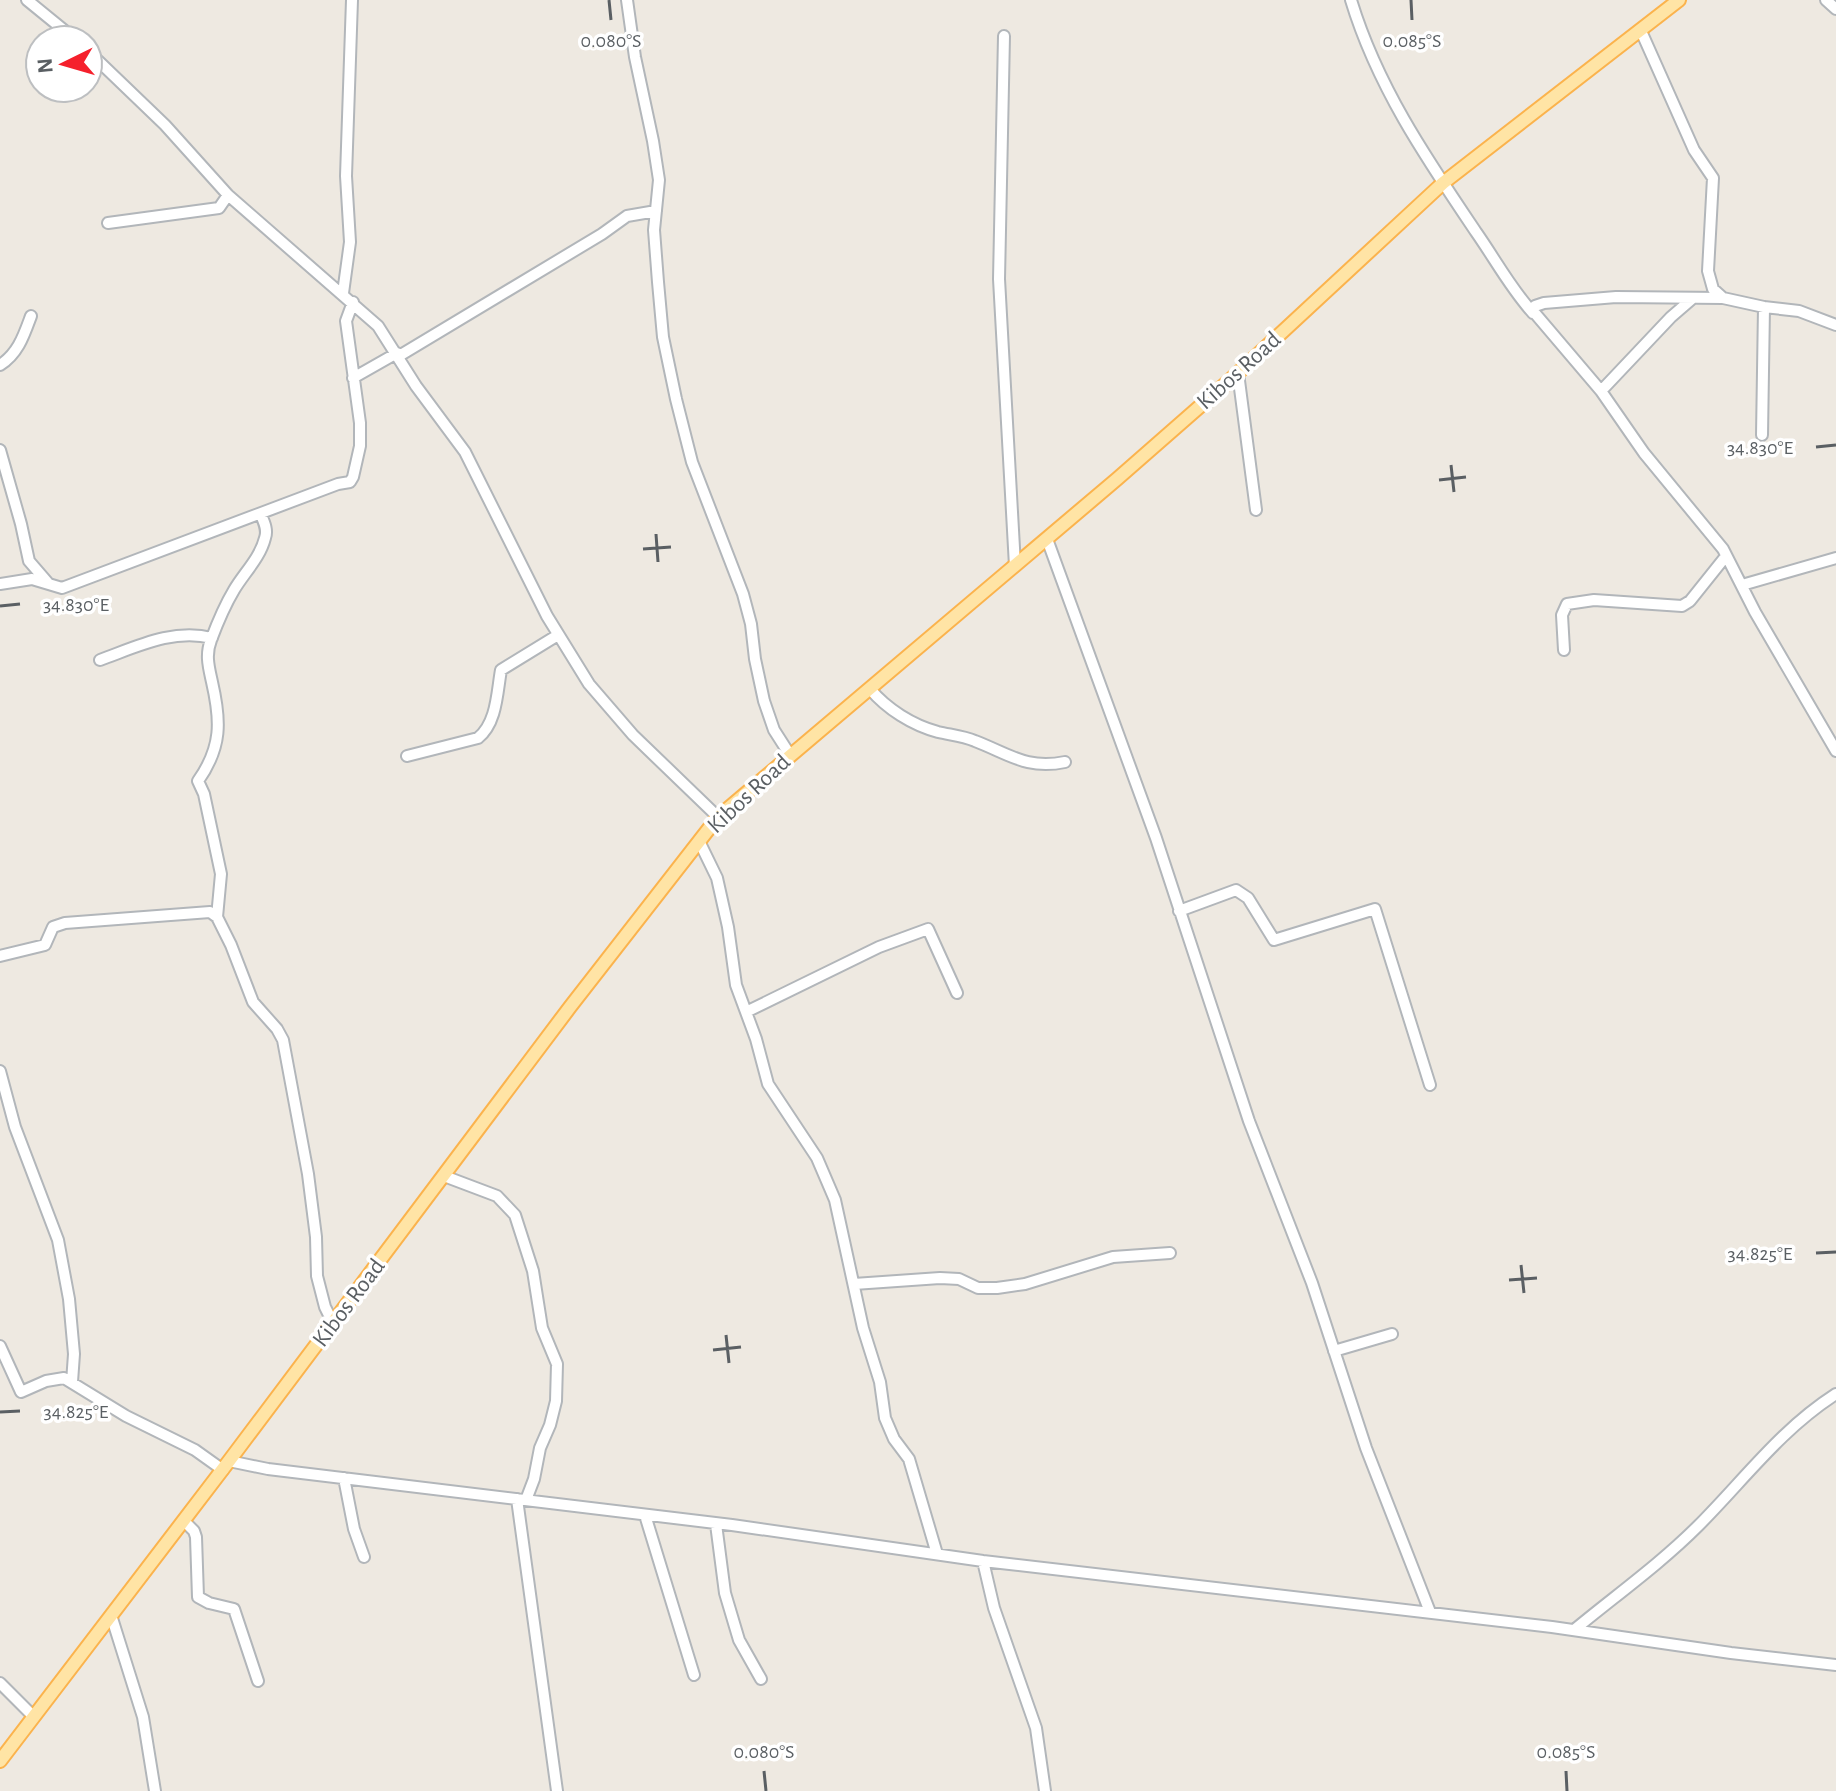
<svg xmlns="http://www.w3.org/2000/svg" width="1836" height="1791" font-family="'Alegreya Sans',sans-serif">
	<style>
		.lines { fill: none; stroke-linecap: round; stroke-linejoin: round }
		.minor-casing { stroke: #b2b6ba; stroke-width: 14 }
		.major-casing { stroke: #fbb34d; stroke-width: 16 }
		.minor { stroke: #fff; stroke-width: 10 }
		.major { stroke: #ffe4a5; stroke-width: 12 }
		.ticks { fill: none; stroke: #5a5f63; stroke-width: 3 }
		.labels { text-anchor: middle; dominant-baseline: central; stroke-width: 7; stroke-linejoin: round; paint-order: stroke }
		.street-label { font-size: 24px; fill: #5a5f63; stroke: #fff }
		.ticks-label { font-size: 20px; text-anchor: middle; fill: #5a5f63; stroke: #fff; stroke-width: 7; stroke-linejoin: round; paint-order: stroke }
	</style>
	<rect width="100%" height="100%" fill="#eee9e1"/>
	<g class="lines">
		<g class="minor-casing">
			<path id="minor" d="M27,0L76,40
				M627,0L635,57L653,141L659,180L654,230L658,282L663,337L676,399L692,462L743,594L751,624L755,659L764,701L774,730L790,755
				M1351,0C1377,86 1426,158 1476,232C1495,259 1511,289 1533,313
				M1826,0L1836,9
				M1641,31L1694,150L1713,178L1708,271L1713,289L1723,298
				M1004,36L999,279L1015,566
				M88,51L165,125L228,195L378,326L416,386L465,452L547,616L589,684L633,735L718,817
				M108,223L219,208L228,195
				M343,293L350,242L346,176L352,0
				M1836,325L1799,311L1764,307L1723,298L1616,297L1544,303L1535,306L1533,311L1601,391L1644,453L1723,549L1755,612L1836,751
				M399,356L602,234L627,216L656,211
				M0,365C18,354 24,335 31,316
				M1238,373L1256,510
				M353,378L397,353
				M1601,391L1671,317L1693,298
				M1762,435L1764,307
				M0,450L21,524L29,561L48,583
				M261,515C264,522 268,530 265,538C260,558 244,573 234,590C225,605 217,624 211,640C205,655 209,668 212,682C221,721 222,747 198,781L204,794L221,874L217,917L231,945L253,1002L277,1029L283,1040L308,1174L316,1237L317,1276L325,1307L333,1323
				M1047,539L1156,838L1249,1121L1312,1283L1366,1448L1430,1612
				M0,584L32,579L62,588L338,484L350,482L353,477L360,446V423L346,321L353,302
				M1742,585L1836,558
				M1564,650L1562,615L1567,604L1594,600L1682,606L1690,601L1726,556
				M100,660C136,647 173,628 212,638
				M870,689C887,709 912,725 938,732C951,735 963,736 975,741C1009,754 1027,770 1065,762
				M407,756L478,738C497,723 497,692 501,670L558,635
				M699,841L717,878L728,927L736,985L756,1039L768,1084L817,1158L835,1200L863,1328L880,1382L885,1418L894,1439L909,1459L937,1554
				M1179,911L1236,890L1248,898L1274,940L1375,909L1430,1085
				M0,956L45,945L53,927L65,923L210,912L217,917
				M746,1012L879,947L928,929L957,993
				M0,1071L15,1127L58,1240L69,1299L74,1354L72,1382
				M444,1176L497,1196L515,1215L533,1271L542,1328L557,1364L556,1401L550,1425L540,1448L534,1479L526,1500
				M854,1284L940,1278L959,1279L978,1288H997L1025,1284L1113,1257L1170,1253
				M0,1346L21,1392L46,1381L64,1378L126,1416L195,1450L223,1470
				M1334,1351L1392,1334
				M229,1461L268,1469L732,1525L983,1561L1552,1627L1731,1653L1836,1665
				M344,1478L354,1529L364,1557
				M517,1499L557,1791
				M645,1515L694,1675
				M184,1521L194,1531L196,1537L198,1597L209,1603L234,1609L258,1681
				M716,1524L725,1593L739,1640L761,1679
				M983,1561L994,1608L1036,1728L1045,1791
				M111,1615L143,1717L155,1791
				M1574,1630C1615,1596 1660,1564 1698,1526C1744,1480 1780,1430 1836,1394
				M0,1683L34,1717"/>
		</g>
		<g class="major-casing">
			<path id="major" d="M0,1761L229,1461L570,1007L718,817L1117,479L1238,373L1443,183L1679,0"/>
		</g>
		<use href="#minor" class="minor"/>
		<use href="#major" class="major"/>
	</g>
	<path class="ticks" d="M609,0L611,20M1411,0L1412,20M1816,447L1836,445M1451,465L1454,492M1439,480L1466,477M656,534L658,562M643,549L671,547M0,606L20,604M1816,1253L1836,1252M1521,1265L1524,1293M1509,1280L1537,1278M726,1335L729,1363M713,1350L741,1347M0,1412L20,1411M764,1771L766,1791M1566,1771L1567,1791"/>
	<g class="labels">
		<g class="street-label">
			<text transform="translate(1239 371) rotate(-42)">Kibos Road</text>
			<text transform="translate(749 794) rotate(-43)">Kibos Road</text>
			<text transform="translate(349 1303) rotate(-53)">Kibos Road</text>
		</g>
	</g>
	<g class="ticks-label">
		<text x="611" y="47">0.080°S</text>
		<text x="1412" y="47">0.085°S</text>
		<text x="1760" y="454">34.830°E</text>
		<text x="76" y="611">34.830°E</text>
		<text x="1760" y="1260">34.825°E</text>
		<text x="76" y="1418">34.825°E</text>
		<text x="764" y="1758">0.080°S</text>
		<text x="1566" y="1758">0.085°S</text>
	</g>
	<g transform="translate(64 64) rotate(265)"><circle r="38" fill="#ffffff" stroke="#bdbfc1" stroke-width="2"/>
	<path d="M0-6L14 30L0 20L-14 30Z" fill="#f5202c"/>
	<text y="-12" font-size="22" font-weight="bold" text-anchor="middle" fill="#5a5f63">N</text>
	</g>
</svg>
